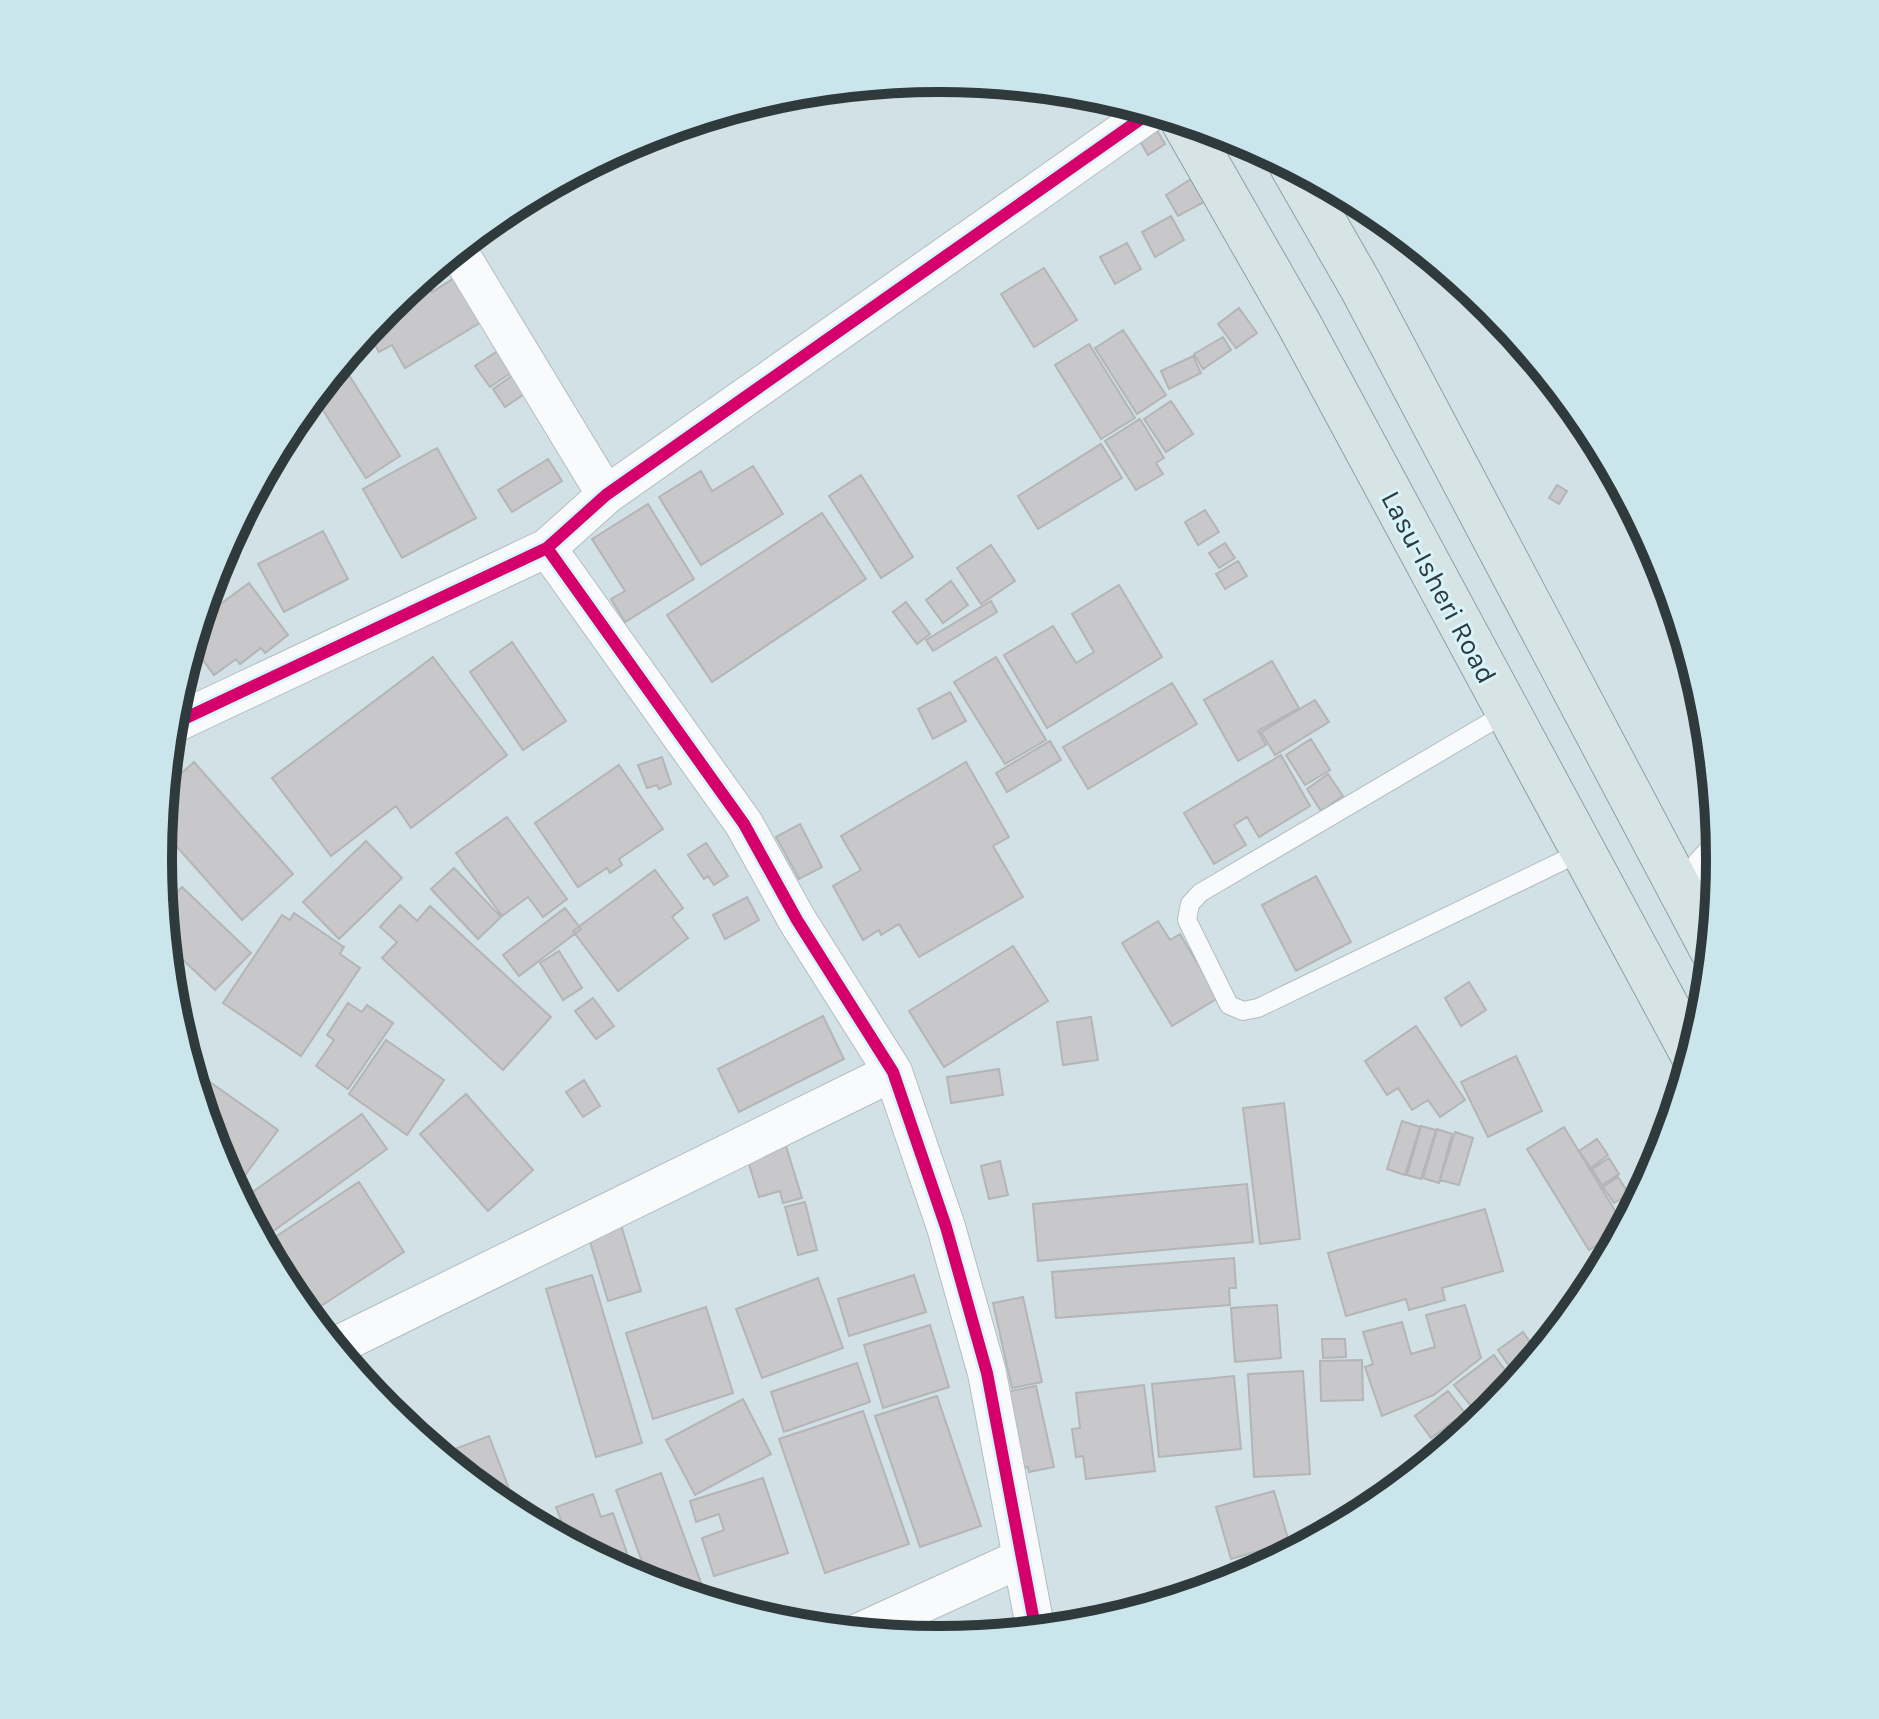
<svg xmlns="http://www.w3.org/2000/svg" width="1879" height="1719" font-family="Karla,sans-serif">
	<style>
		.building { fill: #c8c7c9; stroke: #b4b5b7; stroke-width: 2 }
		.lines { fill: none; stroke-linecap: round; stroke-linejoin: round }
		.lane-casing { stroke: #b1bec1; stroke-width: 20 }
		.street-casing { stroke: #b1bec1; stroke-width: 40 }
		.primary-casing { stroke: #8aa2a7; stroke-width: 46 }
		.lane { stroke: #f8fafb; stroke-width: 18 }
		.street { stroke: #f8fafb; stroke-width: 38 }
		.primary { stroke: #d7e4e6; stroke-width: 44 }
		.cycleway-casing { stroke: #d7f4fa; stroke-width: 17 }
		.cycleway { stroke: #d6006c; stroke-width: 12 }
		.labels { text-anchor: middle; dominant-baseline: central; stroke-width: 6; stroke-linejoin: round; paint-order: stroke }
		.street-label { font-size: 28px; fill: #2f3a3d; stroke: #d7f4fa }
		.rim { fill: none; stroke: #2f3a3d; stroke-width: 10 }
	</style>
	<rect width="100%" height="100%" fill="#d2e1e5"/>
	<path class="building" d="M935,79L918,88L914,81Z
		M1152,122L1165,144L1148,155L1135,133Z
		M1191,179L1204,202L1178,216L1166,195Z
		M1171,216L1184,240L1155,257L1142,232Z
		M1127,243L1141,269L1115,284L1100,257Z
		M1044,268L1077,320L1034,347L1001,294Z
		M456,277L483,321L405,368L392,345L379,352L367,331L406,307L400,296L426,281L432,292Z
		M1239,308L1257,333L1236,348L1218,324Z
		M1123,330L1166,395L1137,414L1095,348Z
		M1223,337L1231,350L1203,369L1194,354Z
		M1089,344L1135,418L1101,439L1055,365Z
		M499,350L514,371L490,387L475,366Z
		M1193,356L1201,373L1169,389L1161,371Z
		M342,364L400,456L366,478L314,396Z
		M516,373L529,391L505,407L493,389Z
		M1171,401L1193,434L1166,452L1144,419Z
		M1140,419L1164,458L1156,463L1163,474L1136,490L1105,441Z
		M1101,444L1122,478L1038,529L1018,496Z
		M437,448L476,518L402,558L363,489Z
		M548,459L562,481L512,512L498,490Z
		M753,466L783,514L701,565L659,497L701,471L712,491Z
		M861,475L913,557L881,578L829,496Z
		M1557,485L1567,491L1559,504L1549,498Z
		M648,504L694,579L625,622L611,599L625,591L592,539Z
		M1205,510L1219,532L1198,545L1185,522Z
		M822,513L866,579L712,682L667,615Z
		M323,531L348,579L284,612L258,564Z
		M1225,543L1235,558L1219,568L1209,553Z
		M991,545L1015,581L981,604L957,568Z
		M1238,561L1247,576L1225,589L1216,574Z
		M951,581L968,605L943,623L926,600Z
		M249,583L288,635L265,653L261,648L240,664L236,659L214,675L192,645L199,620Z
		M1119,585L1162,657L1047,728L1004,655L1053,626L1076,663L1094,652L1072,614Z
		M991,601L997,612L933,651L926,640Z
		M906,602L930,634L917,644L893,612Z
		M512,642L566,721L523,750L470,672Z
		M433,657L507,755L411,828L396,806L331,856L272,778Z
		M996,657L1046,740L1005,764L954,682Z
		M1272,661L1299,708L1258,731L1266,745L1238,761L1204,700Z
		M1172,683L1197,724L1088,789L1063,747Z
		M950,692L966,721L933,739L918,709Z
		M1315,700L1329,722L1275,755L1261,732Z
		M1311,739L1330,770L1305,785L1286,755Z
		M1050,741L1061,760L1007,792L996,773Z
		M1281,755L1310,806L1259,837L1247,817L1234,825L1246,845L1214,864L1184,813Z
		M662,757L671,784L659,789L657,785L647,788L638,765Z
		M194,762L293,874L242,920L161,829L165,788Z
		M966,762L1009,837L993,846L1023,897L919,957L899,924L881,935L879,930L863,940L833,886L861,870L841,836Z
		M619,765L663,829L619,859L622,865L610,873L607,868L578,887L535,823Z
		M1328,774L1343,796L1321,811L1307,789Z
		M507,817L567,899L543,917L528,897L502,916L456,853Z
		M800,824L822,867L799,879L776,837Z
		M366,841L402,878L339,939L303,902Z
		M706,843L728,876L714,885L708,876L704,879L688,855Z
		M454,868L501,917L478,939L431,889Z
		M655,870L683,908L672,917L688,938L618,991L573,931Z
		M1316,876L1351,942L1296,971L1262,905Z
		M182,887L251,953L215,990L166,944L163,907Z
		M747,897L759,920L725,939L713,915Z
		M400,905L417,921L430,906L551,1017L503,1070L382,958L397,942L380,927Z
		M565,908L581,929L519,976L503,955Z
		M294,913L344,947L340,954L360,968L301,1056L223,1003L282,915L290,920Z
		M1158,921L1170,940L1180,934L1218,998L1172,1026L1122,943Z
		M1013,946L1048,1001L944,1067L909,1011Z
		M559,951L582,988L563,1000L540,963Z
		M1469,982L1486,1010L1461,1026L1445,998Z
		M593,998L614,1026L596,1039L575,1011Z
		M348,1003L362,1012L367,1005L393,1023L348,1089L316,1066L334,1040L327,1035Z
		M823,1016L844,1059L739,1112L718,1069Z
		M1091,1017L1098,1060L1063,1065L1057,1022Z
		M1416,1026L1465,1100L1440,1117L1428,1100L1412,1110L1398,1088L1387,1095L1365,1061Z
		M386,1040L444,1080L407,1135L349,1094Z
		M1516,1056L1542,1111L1488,1137L1461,1082Z
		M190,1068L278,1130L243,1178L217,1158Z
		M999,1069L1003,1095L951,1103L947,1077Z
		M584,1080L600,1106L583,1117L566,1092Z
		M466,1094L533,1170L488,1211L420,1134Z
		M1284,1103L1300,1239L1260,1244L1243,1108Z
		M362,1114L387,1149L261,1240L240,1201Z
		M1402,1121L1420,1127L1405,1175L1387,1169Z
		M1421,1126L1436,1130L1421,1179L1407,1175Z
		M1564,1127L1625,1227L1589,1250L1527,1149Z
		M1437,1129L1452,1134L1439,1183L1423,1178Z
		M1455,1132L1473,1138L1459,1185L1440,1180Z
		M1597,1139L1608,1155L1591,1168L1579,1151Z
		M786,1146L802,1198L783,1203L780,1191L759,1197L747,1158Z
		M1609,1158L1619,1174L1602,1185L1592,1169Z
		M1000,1161L1008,1195L989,1199L981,1166Z
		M1618,1177L1629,1194L1614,1203L1603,1187Z
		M359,1182L404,1252L307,1315L289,1293L263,1245Z
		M1247,1184L1253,1242L1038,1261L1033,1204Z
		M805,1202L817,1250L798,1255L785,1207Z
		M1485,1209L1503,1271L1442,1288L1445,1300L1409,1310L1406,1299L1346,1316L1328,1253Z
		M621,1225L641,1291L608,1301L588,1235Z
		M1234,1258L1236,1288H1229L1230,1305L1056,1318L1052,1272Z
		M592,1275L642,1443L596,1457L546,1289Z
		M914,1275L926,1312L849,1336L838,1299Z
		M818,1278L843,1348L762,1378L736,1309Z
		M1023,1297L1042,1382L1012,1388L993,1303Z
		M1277,1305L1281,1358L1235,1362L1231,1308Z
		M1465,1305L1481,1358L1434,1395L1382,1416L1365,1367L1373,1364L1363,1332L1402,1322L1411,1354L1435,1347L1426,1315Z
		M706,1307L733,1393L653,1419L626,1333Z
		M930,1325L949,1387L883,1408L864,1345Z
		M1523,1332L1539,1355L1514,1373L1498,1350Z
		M1322,1339H1345L1346,1357L1323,1358Z
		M1494,1355L1510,1377L1471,1406L1454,1385Z
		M1362,1360L1363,1400L1321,1401L1320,1361Z
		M857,1363L870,1402L784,1432L771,1392Z
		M1303,1371L1310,1474L1254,1477L1248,1374Z
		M1234,1376L1241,1449L1159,1457L1152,1384Z
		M1144,1385L1155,1471L1086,1479L1083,1456L1076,1457L1072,1429L1080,1428L1076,1393Z
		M1036,1386L1054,1467L1029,1472L1028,1467L1018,1469L1001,1393Z
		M1448,1391L1465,1413L1431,1438L1415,1416Z
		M392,1392L405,1427L376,1398Z
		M937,1396L981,1526L920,1547L875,1416Z
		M743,1399L771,1454L695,1495L666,1440Z
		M863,1411L909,1544L825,1573L779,1439Z
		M489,1436L519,1515L517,1516L505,1509L439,1455Z
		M661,1473L708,1602L650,1584L616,1490Z
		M763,1478L788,1553L714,1576L702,1538L724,1530L719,1514L696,1522L690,1501Z
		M1274,1491L1289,1542L1231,1559L1216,1507Z
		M593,1494L601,1517L613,1513L629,1559L611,1566L570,1544L556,1507Z
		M958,1634L959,1639L939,1641L913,1638Z"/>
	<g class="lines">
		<g class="lane-casing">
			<path id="lane" d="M1506,713L1200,893L1190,904L1187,920L1229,1005L1243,1011L1258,1008L1581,852"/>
		</g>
		<g class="street-casing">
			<path id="street" d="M457,249L606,495
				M547,548L744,824L797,920L893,1072L946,1227L987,1373L1036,1632
				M171,725L547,548L606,495L1152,111
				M1682,894L1720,851
				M334,1347L893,1072
				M858,1633L1022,1558"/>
		</g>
		<g class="primary-casing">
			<path id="primary" d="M1183,121L1299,324L1693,1055
				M1292,166L1362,288L1712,950"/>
		</g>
		<use href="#lane" class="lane"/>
		<use href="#street" class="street"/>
		<use href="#primary" class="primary"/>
		<g class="cycleway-casing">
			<path id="cycleway" d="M547,548L744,824L797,920L893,1072L946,1227L987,1373L1036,1632
				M171,725L547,548L606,495L1152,111"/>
		</g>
		<use href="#cycleway" class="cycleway"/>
	</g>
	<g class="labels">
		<g class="street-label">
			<text transform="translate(1439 587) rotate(62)">Lasu-Isheri Road</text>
		</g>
	</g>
	<path d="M0 0H1879V1719H0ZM172 859a767 767 0 1 1 1534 0a767 767 0 1 1-1534 0Z" fill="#cae5eb" fill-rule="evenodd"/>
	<path class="rim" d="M172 859a767 767 0 1 1 1534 0a767 767 0 1 1-1534 0Z"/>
</svg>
